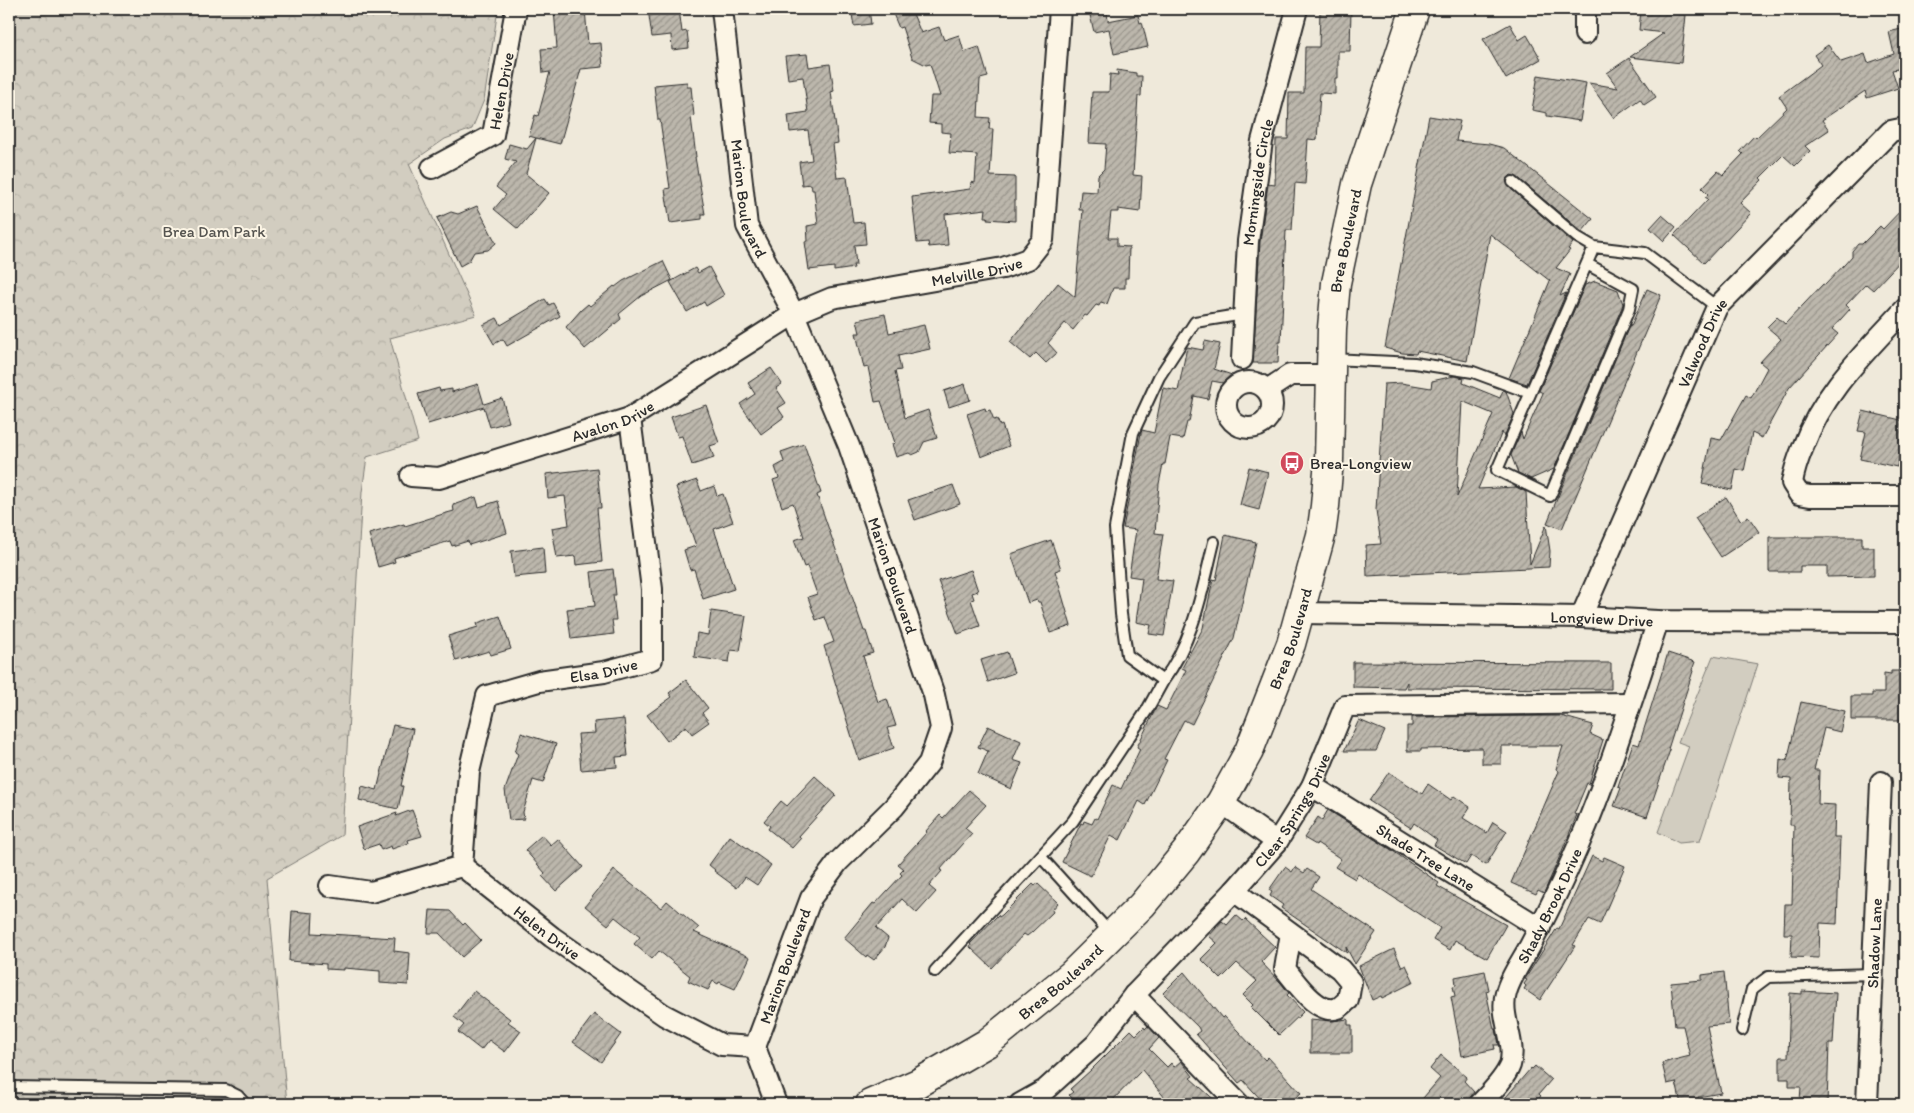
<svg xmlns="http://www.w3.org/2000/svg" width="1914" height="1113" font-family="Itim,sans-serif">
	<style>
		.park { fill: url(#park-crowns); stroke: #7e7c76 }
		.garden { fill: #d2cdc0; stroke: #7e7c76 }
		.building { fill: url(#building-hatch); stroke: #2b2b2b; fill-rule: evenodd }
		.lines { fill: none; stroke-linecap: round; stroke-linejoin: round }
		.service-casing { stroke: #2b2b2b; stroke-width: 14 }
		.minor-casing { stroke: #2b2b2b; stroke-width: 24 }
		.primary-casing { stroke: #2b2b2b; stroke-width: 31 }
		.service { stroke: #fcf5e5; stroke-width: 10 }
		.minor { stroke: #fcf5e5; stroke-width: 20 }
		.primary { stroke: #fcf5e5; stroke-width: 28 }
		.labels { text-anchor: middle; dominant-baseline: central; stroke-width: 4; stroke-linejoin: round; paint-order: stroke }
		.street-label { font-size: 16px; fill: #2b2b2b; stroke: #fcf5e5 }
		.park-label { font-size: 16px; fill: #555450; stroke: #fcf5e5 }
		.poi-label { font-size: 16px; fill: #2b2b2b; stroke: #fcf5e5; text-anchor: start }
	</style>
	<defs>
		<pattern id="park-crowns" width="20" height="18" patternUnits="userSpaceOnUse" patternTransform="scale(1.25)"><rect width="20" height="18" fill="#d2cdc0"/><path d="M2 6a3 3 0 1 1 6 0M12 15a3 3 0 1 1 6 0" fill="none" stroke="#b4b0a5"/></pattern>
		<pattern id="building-hatch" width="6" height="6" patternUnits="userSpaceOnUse" patternTransform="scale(1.25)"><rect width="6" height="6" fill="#bcb7ac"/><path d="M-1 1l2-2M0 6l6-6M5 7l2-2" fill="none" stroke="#99958c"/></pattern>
	</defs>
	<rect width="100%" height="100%" fill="#efe9da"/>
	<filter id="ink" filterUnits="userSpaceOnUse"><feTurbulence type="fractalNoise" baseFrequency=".02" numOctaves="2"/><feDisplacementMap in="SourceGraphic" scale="10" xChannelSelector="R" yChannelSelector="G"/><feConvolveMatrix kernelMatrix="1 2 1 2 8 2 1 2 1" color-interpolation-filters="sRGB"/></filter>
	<g filter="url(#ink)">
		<path class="park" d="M9,9H498L484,100L472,129L445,139L409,164L476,315L390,338L418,441L367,457L362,492L342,835L267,878L287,1104H9Z"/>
		<path class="garden" d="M1713,656L1758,664L1700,841L1679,843L1658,832L1689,746L1678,742Z"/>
		<path class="building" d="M554,9H585L588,44L601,43L603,67L581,69L560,144L536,138L526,174L549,193L518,229L494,209L506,195L496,187L516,162L505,159L509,144L527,149L536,138L529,136L535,115L538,116L550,72L543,73L541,49L557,48Z
			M648,9H679L682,32L687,31L689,48L672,50L671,35L652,37Z
			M851,9H869L871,24L854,26Z
			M891,9H911L921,33L939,27L944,40L959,35L964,52L979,47L988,77L980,79L978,117L990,118L989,129H993L990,176L1015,177V221L987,219L988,217H985L986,209L945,214L948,245L929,247L928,242L917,243L912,197L970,189L971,182L975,183L977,155L949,153L951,133L941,132V124L929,123L931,96H940L930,64L926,65L912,58L902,27L899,28Z
			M1320,9H1351L1350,51H1338V78H1335V94L1320,93L1317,140L1308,139L1305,184L1295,183L1292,230H1286L1281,342H1279L1278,363H1253L1260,242L1268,184L1275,185L1276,139H1288L1289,93H1304L1305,47H1319Z
			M1641,10L1686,15L1681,63L1630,57L1664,33L1639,30Z
			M1107,12L1108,21L1138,15L1140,23L1142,22L1148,47L1114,54L1109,29L1094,32L1090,15Z
			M1510,24L1519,40L1527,35L1541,59L1506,79L1483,39Z
			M1905,28V78L1900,79L1898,69L1892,70L1898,88L1867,98L1865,91L1822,120L1829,130L1805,146L1810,151L1795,166L1783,155L1760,178L1762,180L1740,203L1751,213L1704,263L1674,235L1708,199L1705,197L1708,194L1702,188L1718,171L1723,175L1743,154L1740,151L1754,136L1756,138L1787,108L1779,96L1821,65L1814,55L1828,45L1841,62L1865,54L1868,63L1894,54L1889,32Z
			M807,54L809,67L830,64L834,91L831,92L838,143L833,144L837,178L847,177L853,223L864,222L866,244L854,245L856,265H853L854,268L834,271V267L809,270L805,242L808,241L807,226L818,224L814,190H812L811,184L802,185L799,162L812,160L808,130L790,132L788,115L808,112L803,77L788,79L785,56Z
			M1629,58L1656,97L1644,105L1640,99L1614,118L1589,83L1618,88L1607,73Z
			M1117,70L1136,73V76H1142L1141,96H1138L1133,175L1142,176L1140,212L1118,209V212H1111L1108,238H1117V246L1129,247L1128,278H1125V288H1113L1107,304L1101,302L1099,306L1096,305L1087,316L1085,315L1073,330L1065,323L1048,343L1057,353L1046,363L1036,353L1030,359L1010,342L1058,283L1075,297L1083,210H1079L1081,191L1097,192L1098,175L1104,169L1106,144L1089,143L1092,92H1109L1110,74L1118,75Z
			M1538,75L1586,83L1580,121L1547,116V113L1532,110Z
			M687,82V87H691L694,116L691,117L696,157H695L705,214H702V219L670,223L665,189L670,188L660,120H658L654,85Z
			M1429,116L1460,121L1456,141L1489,144L1504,148L1593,219L1582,232L1517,177L1511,175L1506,180L1509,187L1573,243L1568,249L1570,250L1556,268L1570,274L1560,296L1566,293L1527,384L1509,378L1550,281L1490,234L1467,361L1417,351L1416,354L1402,353L1385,348Z
			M477,206L496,243L488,250L474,252L469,261L460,266L437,218L451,212L458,214Z
			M1905,206V256L1873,290L1866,284L1846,305L1850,309L1832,329L1838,334L1789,388L1762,438L1752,433L1744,471L1736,469L1732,490L1702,484L1711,438L1721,440L1746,395L1751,398L1767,368L1760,362L1781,339L1767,327L1777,317L1785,324L1823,284L1825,285L1845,264L1852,256V251L1858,244H1862L1880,226L1883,229Z
			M1662,215L1676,227L1664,241L1650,228Z
			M663,261L672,280L641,296L619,314L621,319L585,349L566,327L581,310L588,304L590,306L614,286L615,287L623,281Z
			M709,267L724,295L706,306L704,302L687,312L670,282L695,268L698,273Z
			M1595,281L1618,290L1623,304L1622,307L1554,469L1531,479L1518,473L1511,455L1521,432L1523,439L1543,393L1539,391L1585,285Z
			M1647,289L1661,295L1562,529L1547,523L1630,324L1631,326Z
			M545,299L549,305L553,303L560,316L507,346L503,339L494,344L483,325L497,318L501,325Z
			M885,314L889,333L924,325L930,349L898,356L901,370L895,371L905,418L928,410L937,438L924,442L919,452L912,455L909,453L896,457L892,444L895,443L881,401L875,402L868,367L864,368L856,333H860L857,320Z
			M1205,341L1220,344L1214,369L1241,378L1239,386L1212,381L1208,399L1194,396L1189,422H1187L1183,439L1170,437L1165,464H1163L1159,484L1155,533L1163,534L1156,579L1173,581L1164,636L1149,634L1151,625L1136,622L1142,578L1129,576L1136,530L1123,528L1141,433L1142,430L1154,433L1163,388L1178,391L1187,347L1203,350Z
			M771,368L782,384L776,388L786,403L778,408L784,417L761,434L740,404L755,394L748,383Z
			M1454,376L1464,378L1463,383L1500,398L1503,390L1506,391L1514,414L1504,437L1502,432L1478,489L1516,487L1526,492L1530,564L1546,525L1550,551L1549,567L1367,576L1366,545L1381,544L1376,510L1384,384L1401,383L1431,388L1432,381ZM1462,401L1493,414L1457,497Z
			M478,384L484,404L502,398L509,422L490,427L484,407L428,424L418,394L439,388L440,391L452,389V392Z
			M965,384L970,400L949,407L944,391Z
			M706,405L719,443L710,446L714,458L692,465L682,436L678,437L671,417Z
			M985,408L986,411L990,410L994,420L997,419L1000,426L1002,425L1009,446L981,457L967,414Z
			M1863,411L1905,421V432L1897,467L1860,459L1866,432L1858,431Z
			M804,444L821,493L817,495L864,631H866L873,653L863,656L878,702L887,699L896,726L887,728L894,748L859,760L824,646L834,642L825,617L816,620L808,597L817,594L807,566L804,567L794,540L804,537L793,503L782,507L773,480L779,478L775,467L784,462L781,452Z
			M1249,467L1268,472L1259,510L1240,505Z
			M597,468L601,508H597L602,562L576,565L575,556L557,558L552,528L569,525L565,496L548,498L546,474Z
			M697,480L701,491L714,486L717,496L723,494L733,522L714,529L734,589L703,599L694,569L690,570L684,550L696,546L676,487Z
			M953,485L960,504L915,520L908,500Z
			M476,497L479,507L498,501L507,533L469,545L468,541L452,546L450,541L394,558L395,562L378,567L369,534L404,524L405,526L443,514L454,511L453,505Z
			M1726,497L1741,521L1748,516L1759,532L1721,557L1695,518Z
			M1225,535L1256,542L1234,638L1192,724L1184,720L1164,759L1167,760L1145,805L1139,801L1120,840L1111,835L1091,876L1062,862L1081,823L1083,824L1084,821L1092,824L1095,818L1097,819L1113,785L1121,789L1140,749L1137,747L1157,706L1166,710L1186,670L1182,668L1203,628L1213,579L1216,580Z
			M1769,537H1862V547H1874V576L1827,577V566H1800V572H1769Z
			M1051,540L1061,569L1055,571L1071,626L1050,633L1040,602H1038L1037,600L1028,603L1011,554Z
			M543,547L545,574L514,577L511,551Z
			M613,569L616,595H613L616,620H612L614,634L571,639L567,609L595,606L591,572Z
			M971,570L978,591L972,593L974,599L971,600L980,626L958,634L938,581Z
			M711,611L746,616L740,651L731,650L729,662L694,657L697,633L708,635Z
			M500,616L511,649L491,655L489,651L456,661L448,636L478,627L477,623Z
			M1007,652L1014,673L988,682L981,660Z
			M1668,653L1695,662L1692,670L1693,671L1668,749L1670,750L1647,817L1614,806L1621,788L1618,787L1633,743L1639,745Z
			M1353,662L1611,663V689L1407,688V682L1404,688L1353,687Z
			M1891,671H1905V720H1851V696H1872V693H1884V673L1891,674Z
			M686,680L708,708L702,713L709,722L692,734L686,726L667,741L647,715L672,697L669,693Z
			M1801,702L1845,711L1840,732L1824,728L1814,770H1819L1818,804L1835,805L1834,837H1840L1837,924L1820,923L1819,958L1791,957L1792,934H1784L1785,904H1792L1794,825H1790L1791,779L1779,778L1780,759L1787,761Z
			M1561,716L1593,725L1590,734L1603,740L1589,784L1587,783L1574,814L1577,815L1557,863L1544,893L1538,890L1536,894L1511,883L1559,771L1556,769L1563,746H1501V764H1482V748L1421,749V751H1407V726H1412V717Z
			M624,719L628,756L616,757L617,767L581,770L578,734L595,733L594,722Z
			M1359,720L1385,731L1376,751H1344Z
			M393,725L413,729L401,786H403L398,809L359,800L362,786L377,790Z
			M988,726L1021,741L1013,760L1022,763L1011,789L978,774L988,751L978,747Z
			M521,733L556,744L543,783L533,780L523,812L524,819L509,820L505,790L518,754L515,752Z
			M1389,772L1422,794L1428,784L1451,800L1454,796L1470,807L1463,818L1487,833L1493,822L1507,831L1486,865L1471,856L1466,864L1434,845L1437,840L1414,823L1411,828L1369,801Z
			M815,776L836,795L799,836L801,838L792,848L768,829L770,826L764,821L781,801L787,806Z
			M969,790L986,805L965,828L972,834L940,870L942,871L929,886L936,892L917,913L902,899L876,928L888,938L885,947L874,960L867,955L866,957L844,938L873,903L875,904L902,875L900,873L904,869L898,864L927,832L926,831L940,815L943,818Z
			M412,810L422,836L408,840L409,843L392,849L391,846L381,850L379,844L364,849L357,827L397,813L396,816Z
			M1328,810L1390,849L1439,883L1437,886L1506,925L1487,958L1455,940L1450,950L1433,940L1440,928L1358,874L1355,879L1335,867L1341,859L1317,843L1316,845L1304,838L1318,817L1322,820Z
			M542,835L551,845L558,839L583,867L556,891L542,876L545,873L525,850Z
			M730,836L771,865L757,885L745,877L737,888L714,871L715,870L709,865Z
			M1592,856L1602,861L1604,857L1625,866L1600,924L1589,919L1573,945L1575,946L1540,1000L1524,989L1526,986L1524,984L1527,980L1525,979L1557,928L1559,929Z
			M1285,867L1292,872L1295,867L1304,873L1307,869L1319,877L1311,889L1376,932L1355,964L1346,947L1347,953L1281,908L1283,905L1270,896L1272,892L1269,890Z
			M614,870L661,908L667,901L699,928L694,932L750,957L735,989L719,982L718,984L713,981L708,990L688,981L690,976L659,951L652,959L634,944L640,937L615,917L608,925L585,906Z
			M1037,883L1058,903L1052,910L1053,912L1032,932L1027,936L1024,934L992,968L970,947L971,945L970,944L998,915L999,917L1002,915L1033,884L1035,886Z
			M430,910L450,911L463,925L465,923L481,940L462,957L439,933H428Z
			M292,911L313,913L312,933L395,938L394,951L410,953L408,985L380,983V971L344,968V970L326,969V964L289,961Z
			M1236,915L1243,921L1245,919L1275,947L1261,962L1281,983L1289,993L1287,995L1303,1012L1279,1035L1251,1007L1253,1005L1243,995L1257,981L1237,963L1221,979L1201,959L1217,943L1209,936L1222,921L1227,925Z
			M1394,949L1402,967L1406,965L1414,982L1382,998L1381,996L1372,1000L1359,966Z
			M1485,971L1489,990L1486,991L1494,1029H1496L1499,1045H1494L1495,1049L1462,1056L1451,997L1455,996L1453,986L1456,985L1455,977Z
			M1184,972L1222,1018L1224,1016L1265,1060L1268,1057L1301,1093L1288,1104H1265L1243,1080L1239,1083L1196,1034L1200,1031L1198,1027L1163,993Z
			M1724,972L1729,1024L1707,1026L1721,1093L1698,1097L1700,1104H1681L1676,1082L1667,1084L1662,1063L1690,1056L1683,1026H1675L1671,983L1702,980V975Z
			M474,991L510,1019L508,1022L521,1031L505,1052L489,1040L481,1050L458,1032L464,1025L454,1017Z
			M1802,991L1836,993L1833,1044H1829L1827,1104H1803V1100H1800L1801,1087H1789V1079H1780V1057H1788L1790,993L1802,994Z
			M594,1014L621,1034L601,1062L573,1042Z
			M1310,1019L1332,1021L1348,1019V1025H1352V1053H1310Z
			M1148,1026L1159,1038L1149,1049L1167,1067L1171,1063L1174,1067L1181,1061L1193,1076L1190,1078L1219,1104H1170L1142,1070L1109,1104H1078L1069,1095L1073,1092L1070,1089L1091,1070L1131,1030L1136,1035L1144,1027L1145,1029Z
			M1441,1055L1467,1077L1464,1081L1474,1092L1465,1104H1418L1440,1078L1430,1069Z
			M1535,1066L1551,1080L1539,1094L1541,1096L1534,1104H1500L1531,1068L1532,1069Z"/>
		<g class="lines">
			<g class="service-casing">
				<path id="service" d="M1513,182L1577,237L1594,247L1645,253L1717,307
					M1587,264L1633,289L1629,309L1550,496L1497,470L1594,247
					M1332,359L1414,363L1473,372L1530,393
					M1163,681C1194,640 1202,591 1214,542
					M1041,857L1111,934
					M935,971L1073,821L1147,710L1163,681L1127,655L1121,614L1115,528L1133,433L1159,377L1195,322L1244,314
					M1742,1030L1752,989L1768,977L1873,974
					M9,1087L226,1090L238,1096L245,1104"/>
			</g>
			<g class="minor-casing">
				<g id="minor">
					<path id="s1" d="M722,9L747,226L794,314L849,446L934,695L941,728L929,763L894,807L838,862L811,898L755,1047L776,1104"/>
					<path d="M1585,9V34"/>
					<path id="s2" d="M432,168L493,135L516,9"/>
					<path d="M1905,309C1865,353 1824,390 1803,447C1798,459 1794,470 1792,483L1799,494L1810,496H1905"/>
					<path id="s3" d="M1242,359L1248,241L1262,141L1297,9"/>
					<circle cx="1249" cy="405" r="23"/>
					<path d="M1267,390L1290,375H1331"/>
					<path id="s4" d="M411,476L439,478L630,418L794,314L832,298L1003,268L1028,259L1043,240L1060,9"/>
					<path id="s5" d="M1300,613L1581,617L1658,621L1905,622"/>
					<path id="s6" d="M1581,617L1717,307L1891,131L1905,128"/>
					<path id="s7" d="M1312,786L1540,928"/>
					<path d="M1221,802L1277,842"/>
					<path id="s8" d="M462,866L469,772L487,696L539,681L604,672L652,659V589L630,418"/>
					<path id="s9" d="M330,886L371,892L462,866L552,937L664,1015L722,1045L755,1047"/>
					<path d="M1234,891L1340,969L1351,982L1348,1000C1345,1002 1342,1006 1338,1008C1318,1016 1296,982 1285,969L1291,933"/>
					<path d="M1134,995L1239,1104"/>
					<path id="s10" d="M1020,1104L1045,1090L1096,1044L1134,995L1234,891L1277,842L1312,786L1345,706L1630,703"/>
					<path id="s11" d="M1480,1104C1490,1093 1505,1079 1510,1065C1517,1042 1499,1016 1506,993C1510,977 1522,961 1530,946C1543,921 1556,896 1567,871C1604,791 1630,705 1658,621"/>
					<path id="s12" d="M1867,1104L1881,782"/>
				</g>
			</g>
			<g class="primary-casing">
				<g id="primary">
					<path id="s13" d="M870,1104L918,1083L987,1043L1071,975L1142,905L1186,852L1221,802L1249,751L1291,644L1321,535L1325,506L1329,460L1332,328L1336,283L1357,184L1415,9"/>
				</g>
			</g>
			<use href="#service" class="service"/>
			<use href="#minor" class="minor"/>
			<use href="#primary" class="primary"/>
		</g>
	</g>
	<defs>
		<g id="bus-disc" transform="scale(1.25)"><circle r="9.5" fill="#d1495b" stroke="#fcf5e5"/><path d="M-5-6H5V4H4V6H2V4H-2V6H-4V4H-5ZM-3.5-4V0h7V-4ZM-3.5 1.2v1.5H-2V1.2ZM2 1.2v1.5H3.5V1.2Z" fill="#fff"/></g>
	</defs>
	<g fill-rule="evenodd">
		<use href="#bus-disc" x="1292" y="463"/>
	</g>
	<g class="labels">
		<g class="street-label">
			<text stroke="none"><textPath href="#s2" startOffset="114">Helen Drive</textPath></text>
			<text stroke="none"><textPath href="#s3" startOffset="178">Morningside Circle</textPath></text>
			<text stroke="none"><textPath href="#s1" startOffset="192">Marion Boulevard</textPath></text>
			<text stroke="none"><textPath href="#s13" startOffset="1052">Brea Boulevard</textPath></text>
			<text stroke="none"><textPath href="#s4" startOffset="611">Melville Drive</textPath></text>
			<text stroke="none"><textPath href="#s6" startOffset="300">Valwood Drive</textPath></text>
			<text stroke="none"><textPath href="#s4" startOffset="211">Avalon Drive</textPath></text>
			<text stroke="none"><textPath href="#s1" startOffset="598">Marion Boulevard</textPath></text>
			<text stroke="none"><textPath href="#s5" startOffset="302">Longview Drive</textPath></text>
			<text stroke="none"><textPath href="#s13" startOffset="648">Brea Boulevard</textPath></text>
			<text stroke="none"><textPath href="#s8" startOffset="292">Elsa Drive</textPath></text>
			<text stroke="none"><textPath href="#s10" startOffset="404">Clear Springs Drive</textPath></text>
			<text stroke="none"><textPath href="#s7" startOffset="134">Shade Tree Lane</textPath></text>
			<text stroke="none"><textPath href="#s11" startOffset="220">Shady Brook Drive</textPath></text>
			<text stroke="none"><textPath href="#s9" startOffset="244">Helen Drive</textPath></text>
			<text stroke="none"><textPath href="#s12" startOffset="161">Shadow Lane</textPath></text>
			<text transform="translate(785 966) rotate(-70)">Marion Boulevard</text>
			<text stroke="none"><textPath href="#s13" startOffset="228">Brea Boulevard</textPath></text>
		</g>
		<g class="park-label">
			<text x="214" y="231">Brea Dam Park</text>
		</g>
		<g class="poi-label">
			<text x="1310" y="463">Brea-Longview</text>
		</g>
	</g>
	<rect width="1914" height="1113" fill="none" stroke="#fcf5e5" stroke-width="30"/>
	<rect x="15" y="15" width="1884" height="1083" fill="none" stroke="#2b2b2b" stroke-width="2" filter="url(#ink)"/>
</svg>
